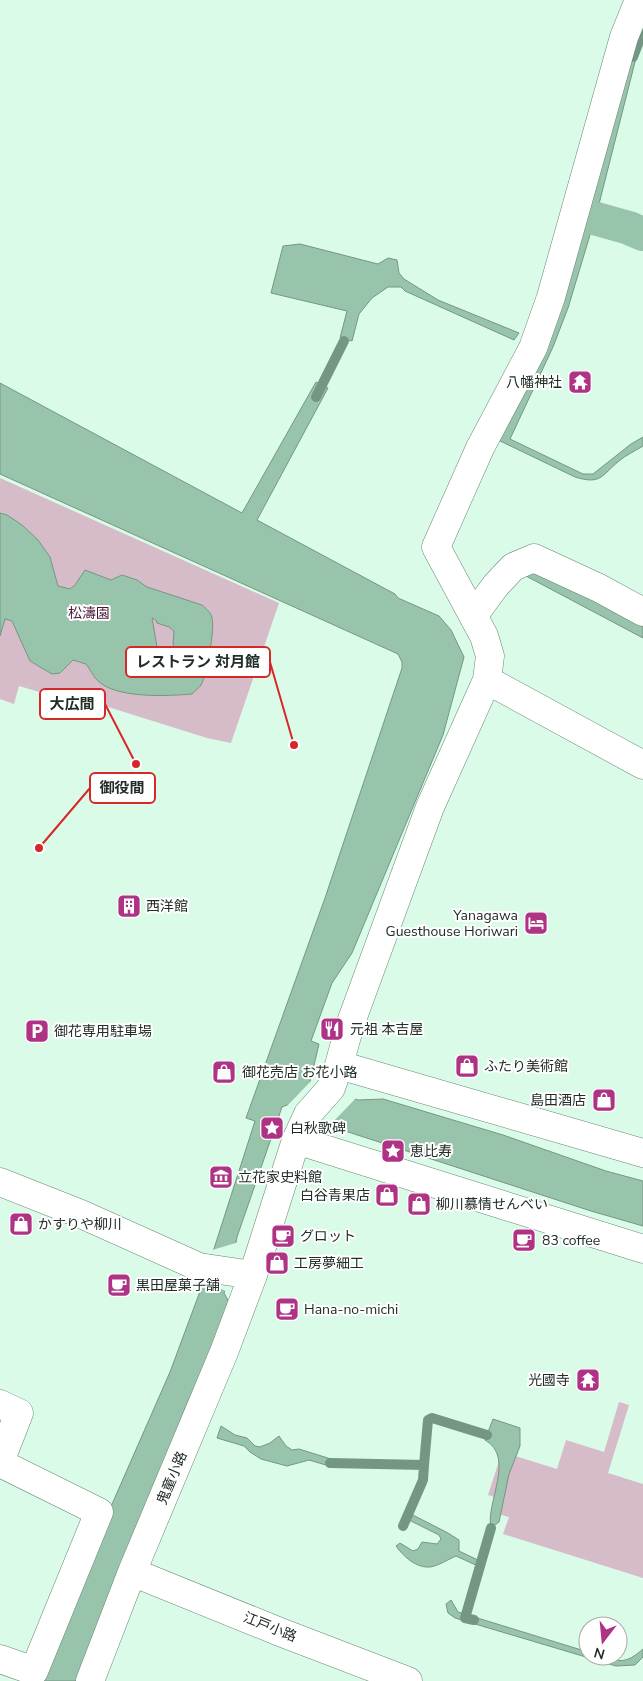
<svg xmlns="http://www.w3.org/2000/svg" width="643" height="1681" font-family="'Nunito Sans','Noto Sans JP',sans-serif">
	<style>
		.green { fill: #d6bbc9 }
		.water { fill: #98c4ab; stroke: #749783; fill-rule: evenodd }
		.pier { fill: #dafbe8 }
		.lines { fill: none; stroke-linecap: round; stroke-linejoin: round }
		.stream { stroke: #749783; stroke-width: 10 }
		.canal { stroke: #98c4ab; stroke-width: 34 }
		.minor-casing { stroke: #688675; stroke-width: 29 }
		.minor { stroke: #fff; stroke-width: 28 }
		.labels { text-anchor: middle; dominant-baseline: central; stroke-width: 4; stroke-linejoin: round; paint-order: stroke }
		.poi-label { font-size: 14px; fill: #212d26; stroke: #fff; text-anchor: start }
		.park-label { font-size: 14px; fill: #4b1738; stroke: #fff }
		.street-label { font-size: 14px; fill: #212d26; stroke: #fff }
		.leader { fill: none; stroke: #d62828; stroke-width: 2 }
		.callout-dot { fill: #d62828; stroke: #fff; stroke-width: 2 }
		.callout { fill: #fff; stroke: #d62828; stroke-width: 2 }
		.callout-label { font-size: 15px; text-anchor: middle; font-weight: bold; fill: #212d26 }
	</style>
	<rect width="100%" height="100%" fill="#dafbe8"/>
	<path class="green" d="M0,478L279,603L231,743L207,738L86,700L84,705L19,686L14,704L0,699Z
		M619,1402L629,1405L608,1473L643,1484V1578L503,1534L509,1517L494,1513L498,1498L488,1495L502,1452L557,1469L566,1440L604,1452Z"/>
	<path class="water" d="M635,43L642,46L637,54L598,208L591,216L596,225H593L568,308L553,347L510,439L583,474H593L631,444L643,437V446C635,451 626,455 619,461C601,476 601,485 575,477L496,439Z
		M300,244L378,264L388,258L397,260L399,273L404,279L438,300L519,333L514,340L405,291L401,287H388L372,298L359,314L352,341L340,338L347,311L271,293L283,246Z
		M316,382L328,388L257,520L395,594L398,598L439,616L451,630L464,657L443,735L352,953L332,983L311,1041L319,1044L310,1082L358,1100L383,1099L503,1135L606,1171L643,1181V1226L591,1211L339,1129L335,1122L287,1105L282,1107L237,1237L231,1269L224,1293L231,1306L188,1401L76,1681H43L109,1511L170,1372L202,1286L255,1121L246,1118L325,898L402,668V662L398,654L0,474V383L242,513Z
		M0,513L7,515L22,525L38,540L50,557L58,586L70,589L75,585L85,570L111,580L122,575L137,580L147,587L202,605C206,609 211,612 212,618C215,629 207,674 201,685C199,688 195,691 192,694C168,696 115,699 97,680C93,676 90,669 86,664L73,660L60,673L52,674L30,661L12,621L5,619L0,636ZM152,618L156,620L157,623L169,627L174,631L173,643L176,654L173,661L161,660L155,652L157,647Z
		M532,565L643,623V638L526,576Z
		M493,1419L520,1428V1446L509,1474L499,1522L491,1528C485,1504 516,1457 485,1440Z
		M221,1426L235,1435L247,1438L255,1446L260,1447L270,1443L279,1436L286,1446L292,1450L299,1449L331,1459L329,1466L309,1460L287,1466L261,1459L250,1452L244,1446L217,1438Z
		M409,1513L448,1533L459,1540V1551L482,1562L480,1567L456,1556C449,1559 438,1566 430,1567C416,1568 404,1557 396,1546L400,1543L413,1551L418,1549L422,1542L437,1544L441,1539L439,1535L407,1519Z
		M451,1600L458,1612L588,1652V1656C615,1656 620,1670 643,1649V1657L635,1665L616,1666L455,1618L448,1613L446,1604Z"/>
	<path class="pier" d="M311,1081L331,1088L356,1098L333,1122L287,1106Z
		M239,1242L227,1292L218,1287L200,1285L209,1251Z"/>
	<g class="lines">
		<path class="stream" d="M633,57L643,31
			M316,397L344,341
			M330,1463L424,1465L428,1420L432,1418L487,1435
			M403,1526L423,1480L424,1465
			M474,1620L465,1618L491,1528"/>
		<path class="canal" d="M590,217L629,228L643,234"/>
		<g class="minor-casing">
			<path id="minor" d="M474,615L496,585L513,567L534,558L599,588L643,612
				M487,680L643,765
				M339,1065L643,1153
				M296,1140L643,1249
				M0,1182L81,1214L199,1267L253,1275
				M0,1404L19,1413L0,1462
				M0,1463L99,1512L34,1671L0,1659
				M132,1572L280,1632L408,1681
				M90,1681L132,1572L224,1352L253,1275L296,1140L308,1114L331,1088L339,1065L350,1025L430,807L487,680L490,656L484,636L436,547L480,448L533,348L551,297L624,37L639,0"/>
		</g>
		<use href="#minor" class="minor"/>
	</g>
	<defs>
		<g id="temple-square" transform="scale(1.25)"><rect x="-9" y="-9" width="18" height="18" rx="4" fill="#af3384" stroke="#fff"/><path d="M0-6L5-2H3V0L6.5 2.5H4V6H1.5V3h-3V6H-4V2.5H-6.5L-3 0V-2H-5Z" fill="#fff"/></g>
		<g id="building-square" transform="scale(1.25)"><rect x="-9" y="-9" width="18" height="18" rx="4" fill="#af3384" stroke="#fff"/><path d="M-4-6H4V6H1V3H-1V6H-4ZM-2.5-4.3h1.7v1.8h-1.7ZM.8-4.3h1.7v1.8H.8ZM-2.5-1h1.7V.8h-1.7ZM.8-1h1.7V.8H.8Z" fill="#fff"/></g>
		<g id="hotel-square" transform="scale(1.25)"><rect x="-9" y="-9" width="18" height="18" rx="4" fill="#af3384" stroke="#fff"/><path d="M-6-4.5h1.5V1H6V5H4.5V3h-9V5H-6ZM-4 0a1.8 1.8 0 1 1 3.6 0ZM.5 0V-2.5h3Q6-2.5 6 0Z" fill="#fff"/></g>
		<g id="restaurant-square" transform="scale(1.25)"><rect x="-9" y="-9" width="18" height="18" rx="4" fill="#af3384" stroke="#fff"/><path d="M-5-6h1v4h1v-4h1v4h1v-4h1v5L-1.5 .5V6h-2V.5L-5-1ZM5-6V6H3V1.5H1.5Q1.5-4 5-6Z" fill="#fff"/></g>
		<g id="parking-square" transform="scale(1.25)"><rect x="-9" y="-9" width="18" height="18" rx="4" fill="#af3384" stroke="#fff"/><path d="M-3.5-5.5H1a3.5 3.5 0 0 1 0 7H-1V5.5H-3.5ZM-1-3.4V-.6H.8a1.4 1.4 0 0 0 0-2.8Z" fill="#fff"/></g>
		<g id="shop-square" transform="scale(1.25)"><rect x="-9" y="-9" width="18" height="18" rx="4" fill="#af3384" stroke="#fff"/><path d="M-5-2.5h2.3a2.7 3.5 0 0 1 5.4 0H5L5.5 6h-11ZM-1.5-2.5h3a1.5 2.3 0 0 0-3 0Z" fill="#fff"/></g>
		<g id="sight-square" transform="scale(1.25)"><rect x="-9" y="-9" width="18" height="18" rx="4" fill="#af3384" stroke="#fff"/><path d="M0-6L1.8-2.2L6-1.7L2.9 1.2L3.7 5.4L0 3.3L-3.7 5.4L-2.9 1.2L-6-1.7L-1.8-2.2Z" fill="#fff"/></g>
		<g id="museum-square" transform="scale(1.25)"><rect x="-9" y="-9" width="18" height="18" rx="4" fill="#af3384" stroke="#fff"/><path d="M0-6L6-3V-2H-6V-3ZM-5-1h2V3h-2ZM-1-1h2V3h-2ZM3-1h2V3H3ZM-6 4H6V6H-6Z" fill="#fff"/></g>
		<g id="cafe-square" transform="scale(1.25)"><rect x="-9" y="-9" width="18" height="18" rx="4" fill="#af3384" stroke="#fff"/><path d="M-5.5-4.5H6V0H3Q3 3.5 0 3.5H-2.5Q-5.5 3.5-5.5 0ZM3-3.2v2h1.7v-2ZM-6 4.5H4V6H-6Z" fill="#fff"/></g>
	</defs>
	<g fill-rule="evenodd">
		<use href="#temple-square" x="580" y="382"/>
		<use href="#building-square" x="129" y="906"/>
		<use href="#hotel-square" x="536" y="923"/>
		<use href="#restaurant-square" x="332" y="1029"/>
		<use href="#parking-square" x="37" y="1031"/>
		<use href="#shop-square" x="467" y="1066"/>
		<use href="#shop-square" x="224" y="1072"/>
		<use href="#shop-square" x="604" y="1100"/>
		<use href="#sight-square" x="272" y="1128"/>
		<use href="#sight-square" x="393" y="1151"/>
		<use href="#museum-square" x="221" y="1177"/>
		<use href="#shop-square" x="387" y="1195"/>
		<use href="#shop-square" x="419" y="1204"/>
		<use href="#shop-square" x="21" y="1224"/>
		<use href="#cafe-square" x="283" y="1236"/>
		<use href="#cafe-square" x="524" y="1240"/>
		<use href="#shop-square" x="277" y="1263"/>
		<use href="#cafe-square" x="119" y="1285"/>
		<use href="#cafe-square" x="287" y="1309"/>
		<use href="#temple-square" x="588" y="1380"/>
	</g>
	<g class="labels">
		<g class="poi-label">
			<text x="562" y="382" text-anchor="end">八幡神社</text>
			<text x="146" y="906">西洋館</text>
			<text x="518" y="915" text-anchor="end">Yanagawa<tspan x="518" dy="16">Guesthouse Horiwari</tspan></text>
			<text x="350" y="1029">元祖 本吉屋</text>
			<text x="54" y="1031">御花専用駐車場</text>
			<text x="484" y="1066">ふたり美術館</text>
			<text x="242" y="1072">御花売店 お花小路</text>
			<text x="586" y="1100" text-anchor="end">島田酒店</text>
			<text x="290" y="1128">白秋歌碑</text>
			<text x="410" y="1151">恵比寿</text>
			<text x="238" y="1177">立花家史料館</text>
			<text x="370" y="1195" text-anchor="end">白谷青果店</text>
			<text x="436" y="1204">柳川慕情せんべい</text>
			<text x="38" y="1224">かすりや柳川</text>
			<text x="300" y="1236">グロット</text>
			<text x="542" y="1240">83 coffee</text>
			<text x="294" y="1263">工房夢細工</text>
			<text x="136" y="1285">黒田屋菓子舗</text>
			<text x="304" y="1309">Hana-no-michi</text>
			<text x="570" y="1380" text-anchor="end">光國寺</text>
		</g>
		<g class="park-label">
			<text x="89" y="613">松濤園</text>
		</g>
		<g class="street-label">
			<text transform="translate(172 1478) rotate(-67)">鬼童小路</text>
			<text transform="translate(270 1627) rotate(22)">江戸小路</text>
		</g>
	</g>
	<path class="leader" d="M294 745L270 662M136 764L105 704M39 848L90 788"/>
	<g class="callout-dot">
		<circle cx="294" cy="745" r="5"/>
		<circle cx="136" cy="764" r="5"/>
		<circle cx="39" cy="848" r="5"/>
	</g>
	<g class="callout">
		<rect x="126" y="647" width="144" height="30" rx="5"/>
		<rect x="40" y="689" width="65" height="30" rx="5"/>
		<rect x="90" y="773" width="65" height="30" rx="5"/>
	</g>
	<g class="callout-label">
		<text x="198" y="667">レストラン 対月館</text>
		<text x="72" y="709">大広間</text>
		<text x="122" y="793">御役間</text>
	</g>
	<g transform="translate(603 1641) rotate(196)"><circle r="24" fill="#ffffff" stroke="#a6aba8"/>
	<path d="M0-4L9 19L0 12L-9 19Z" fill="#af3384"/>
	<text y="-8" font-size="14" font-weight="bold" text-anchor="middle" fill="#212d26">N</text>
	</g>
</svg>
